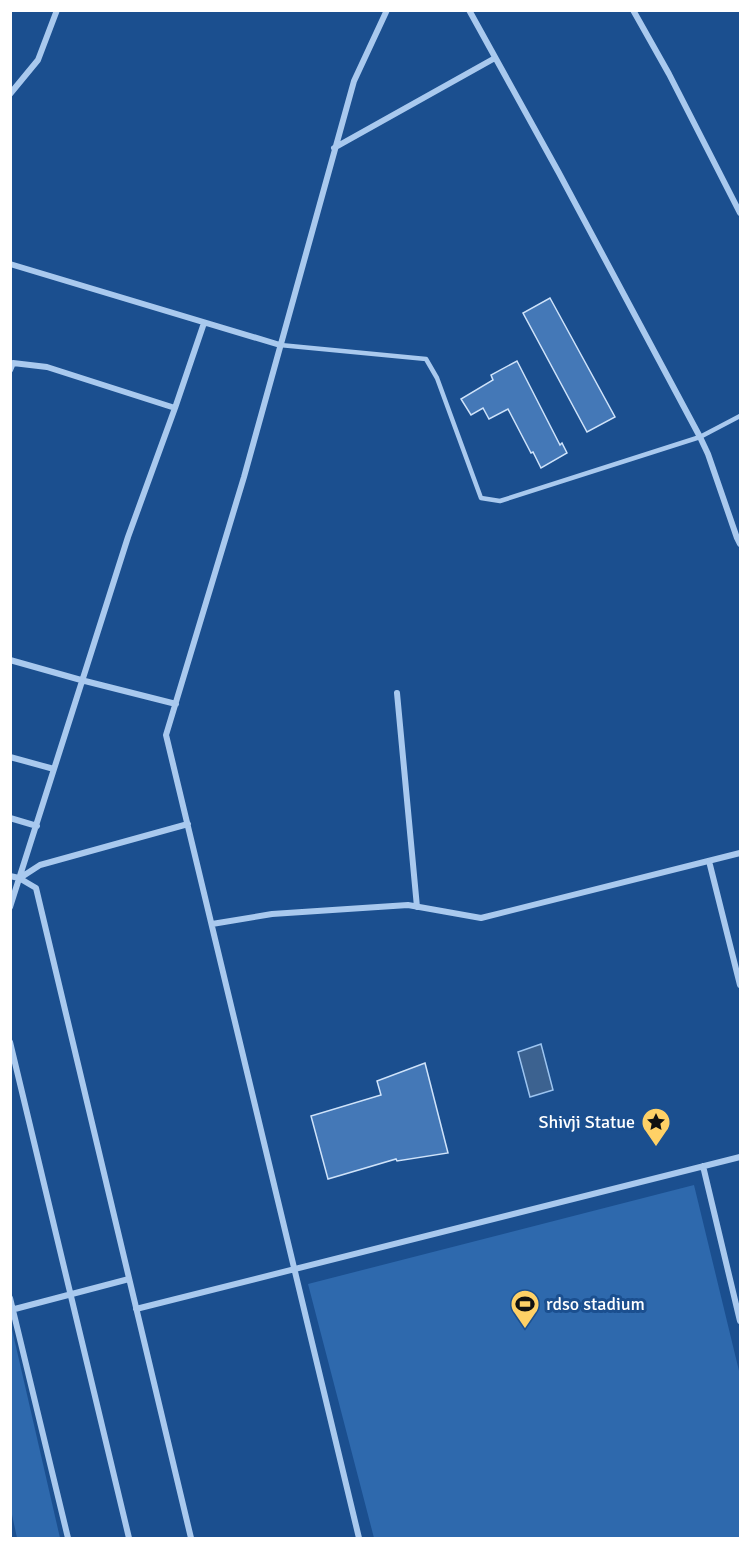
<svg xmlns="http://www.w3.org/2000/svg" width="751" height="1549" font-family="Signika,sans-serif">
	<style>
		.green { fill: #2e69ad }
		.water { fill: #3c6290; stroke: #9cc4f0; stroke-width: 1.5 }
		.building { fill: #4478b7; stroke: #cfe3fa; stroke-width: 1.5 }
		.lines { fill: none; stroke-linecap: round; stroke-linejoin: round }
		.lane { stroke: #a9c9ee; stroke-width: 4.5 }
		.street { stroke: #a9c9ee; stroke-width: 6 }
		.labels { text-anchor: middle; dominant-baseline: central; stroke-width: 6; stroke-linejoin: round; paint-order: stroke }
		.poi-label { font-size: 18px; fill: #fff; stroke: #1b4f8f; text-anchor: end }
	</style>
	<rect width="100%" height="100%" fill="#1b4f8f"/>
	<path class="green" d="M694,1185L740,1375V1538H374L308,1284Z
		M11,1325L60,1538H17L11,1510Z"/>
	<path class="water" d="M541,1044L553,1090L530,1097L518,1052Z"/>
	<path class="building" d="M550,298L615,417L587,432L523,313Z
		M517,361L560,445L562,443L567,453L541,468L533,452L531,453L508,409L489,419L483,408L471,415L461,399L493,380L491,375Z
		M425,1063L448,1153L397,1161L396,1159L328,1179L311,1116L381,1095L377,1081Z"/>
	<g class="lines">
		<path class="lane" d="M280,345L426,359L437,378L481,498L500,501L700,437L740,416"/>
		<path class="street" d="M469,10L559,173L700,437L708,454L737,538L740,544
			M633,10L669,74L740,213
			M10,94L38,60L57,10
			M334,148L495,58
			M10,264L280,345
			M10,370L13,363L47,367L175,408L204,323
			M10,660L81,680L176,704
			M397,693L417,907
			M10,757L54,769
			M10,818L37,826
			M709,861L740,985
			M10,876L19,878L36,888L191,1538
			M20,878L40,865L188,824
			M10,907L128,537L175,408
			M212,924L272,914L408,905L481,918L740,853
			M10,1042L129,1538
			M703,1166L740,1321
			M10,1298L68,1538
			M136,1309L740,1157
			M11,1310L129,1279
			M359,1538L166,735L244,477L354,81L387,10"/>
	</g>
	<defs>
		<g id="sight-pin" transform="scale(1.5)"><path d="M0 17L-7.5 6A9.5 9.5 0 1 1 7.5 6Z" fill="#ffd166" stroke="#1b4f8f"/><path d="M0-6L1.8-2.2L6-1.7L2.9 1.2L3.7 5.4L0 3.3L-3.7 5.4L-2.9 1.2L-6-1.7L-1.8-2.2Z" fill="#111"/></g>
		<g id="stadium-pin" transform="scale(1.5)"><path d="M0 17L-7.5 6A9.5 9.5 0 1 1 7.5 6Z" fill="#ffd166" stroke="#1b4f8f"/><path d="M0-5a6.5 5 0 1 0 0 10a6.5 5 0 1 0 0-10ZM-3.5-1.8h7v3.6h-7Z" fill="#111"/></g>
	</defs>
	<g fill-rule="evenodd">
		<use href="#sight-pin" x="656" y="1122"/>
		<use href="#stadium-pin" x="525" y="1304"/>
	</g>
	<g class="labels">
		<g class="poi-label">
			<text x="635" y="1122">Shivji Statue</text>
			<text x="546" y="1304" text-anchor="start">rdso stadium</text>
		</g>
	</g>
	<rect width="751" height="1549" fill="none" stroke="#ffffff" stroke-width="24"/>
</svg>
